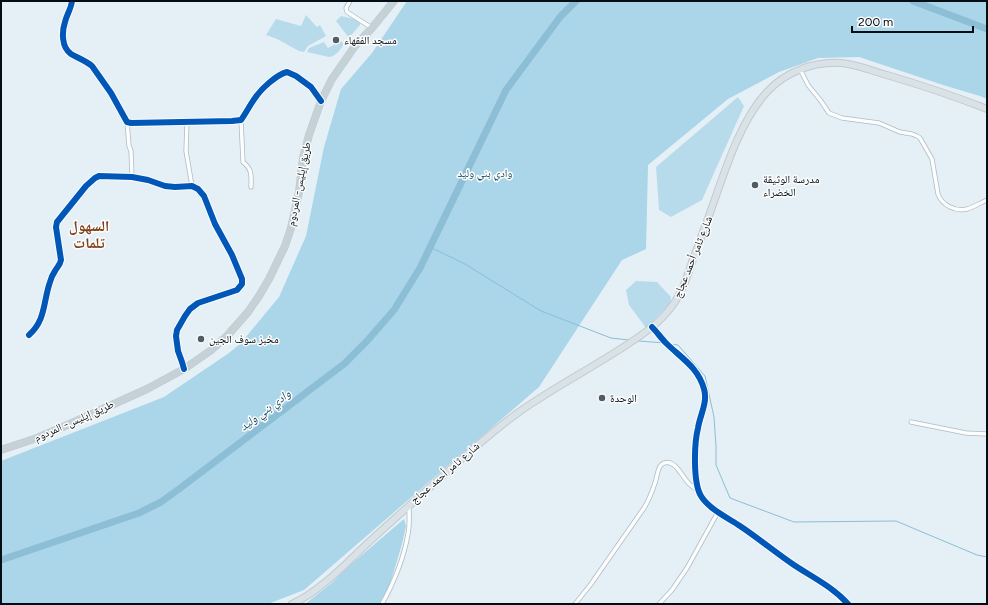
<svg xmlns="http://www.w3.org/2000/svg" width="988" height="605" font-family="Figtree,'Noto Naskh Arabic',sans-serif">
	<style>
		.green { fill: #b8dbec }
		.forest { fill: #abd5e9 }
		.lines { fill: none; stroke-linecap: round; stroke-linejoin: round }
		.stream { stroke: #8cbed6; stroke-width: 1 }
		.river { stroke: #8cbed6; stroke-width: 7 }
		.street-casing { stroke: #afbbc1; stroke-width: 5 }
		.primary-casing { stroke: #c3c9cd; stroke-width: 8 }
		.highway-casing { stroke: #c3c9cd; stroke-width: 8 }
		.street { stroke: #fbfdfe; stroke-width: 3.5 }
		.primary { stroke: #d9e2e7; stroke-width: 6 }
		.highway { stroke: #c4d1d7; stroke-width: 7 }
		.cycleway-casing { stroke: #fcfcfc; stroke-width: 8 }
		.cycleway { stroke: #0057b8; stroke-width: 6 }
		.poi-dot { fill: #515d63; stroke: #fcfcfc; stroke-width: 1.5 }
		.labels { text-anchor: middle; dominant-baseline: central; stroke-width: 3; stroke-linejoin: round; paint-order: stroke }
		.poi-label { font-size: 11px; fill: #020e14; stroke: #fcfcfc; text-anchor: start }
		.park-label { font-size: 11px; fill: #174d63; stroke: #fcfcfc }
		.street-label { font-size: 11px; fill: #020e14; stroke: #fcfcfc }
		.water-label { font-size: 12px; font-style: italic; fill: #194e65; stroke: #fcfcfc }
		.district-label { font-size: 15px; font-weight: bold; fill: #80421b; stroke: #fcfcfc }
	</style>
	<rect width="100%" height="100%" fill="#e4f0f6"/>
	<path class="green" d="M306,15L317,27L320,25L326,36L308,46L304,52L299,51L277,39L266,35L276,19L301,26Z
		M341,16L354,19L360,23V25L349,38L336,21Z
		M341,41L344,44C340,50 336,56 329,57L307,52L309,48L324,42L328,48Z
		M738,97L744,106L702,200L671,217L659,210L656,167Z
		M636,281L657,282L671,297L670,304L646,328L629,305L626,290Z"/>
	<path class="forest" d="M407,1H987V99L980,96L943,85L859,57L818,58L779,72L728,99L648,165L646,249L622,260L539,387L304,590L268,604H1V461L164,397L229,353L241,343L279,297L306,236L324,147L341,89L372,53Z
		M404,519L406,526L402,544L390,584L379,604H305L333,582L342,572Z"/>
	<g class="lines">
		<path class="stream" d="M430,247L465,264L541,311L611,338L629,340
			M639,341L665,343
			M668,344L678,345L705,376L714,417L716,446V465L730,498L794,522L896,521L977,555L987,557"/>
		<path class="river" d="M913,1L987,29
			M1,560L139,513L161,502L179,489L344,364L367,341L394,310L420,268L506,90L560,17L576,1"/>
		<g class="street-casing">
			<path id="street" d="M72,1C71,9 67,14 65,22C62,31 61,47 71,54C78,58 86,61 92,66L111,93L127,122L131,123L232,121L241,120C246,113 250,105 255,98C261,89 276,75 287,72L296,76L311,87L321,101
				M350,1L346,8L347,12L372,28
				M800,69L808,85L821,101L829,113L842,118L879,123L900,132L912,134L917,136L920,138L932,159L938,194C942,205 955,212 967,209C974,207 980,203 987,200
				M241,120L243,162C253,170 251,176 251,187
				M127,122L129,146L131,151L132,177
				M187,122L186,151L192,186
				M652,327C657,332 661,338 666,343C681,358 698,367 704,389C708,402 700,415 698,428C694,444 693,483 701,496C709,509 728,518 740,526C758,538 775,552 794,565C812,577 833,587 848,604
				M29,335C46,320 43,302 50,282C51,278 53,274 55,271C58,266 60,265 61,260L56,227L57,222L86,186L95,178L99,176L132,177L148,180L165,186L175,187L192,186L198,189L204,196L215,224L232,255L242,279V284L237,290L198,303L190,309L185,316L177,330L176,336L178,351L182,362L184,369
				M911,422L966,433L987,434
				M382,604C393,584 404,557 408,534C410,525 409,515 409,506
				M575,604L591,584L644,508C649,500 652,492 655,483C657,478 657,470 661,465C666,460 673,463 677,468C684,476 687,485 698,490
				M659,604L672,590L687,568L718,512"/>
		</g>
		<g class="primary-casing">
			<path id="primary" d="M292,604C321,591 347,562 370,541C395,518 420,496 445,474C469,452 493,431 519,412C553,388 590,369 625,346C642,335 660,323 672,306C682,293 687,277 692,262C698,246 704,229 710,213C724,174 739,122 767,92C785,72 814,61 841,63C856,64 872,71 887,75C921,85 954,96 987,109"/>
		</g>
		<g class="highway-casing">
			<path id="highway" d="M1,450L37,438L72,423L147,389L184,369L210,351L227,336L248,312L259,296L269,279L285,246L291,228L299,192L303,158L309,135L321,101L332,79L355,46L372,28L394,1"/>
		</g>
		<use href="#street" class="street"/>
		<use href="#primary" class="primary"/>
		<use href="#highway" class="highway"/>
		<g class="cycleway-casing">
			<path id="cycleway" d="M72,1C71,9 67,14 65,22C62,31 61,47 71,54C78,58 86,61 92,66L111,93L127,122L131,123L232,121L241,120C246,113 250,105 255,98C261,89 276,75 287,72L296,76L311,87L321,101
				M652,327C657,332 661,338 666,343C681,358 698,367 704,389C708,402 700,415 698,428C694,444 693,483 701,496C709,509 728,518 740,526C758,538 775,552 794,565C812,577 833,587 848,604
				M29,335C46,320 43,302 50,282C51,278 53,274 55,271C58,266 60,265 61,260L56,227L57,222L86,186L95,178L99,176L132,177L148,180L165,186L175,187L192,186L198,189L204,196L215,224L232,255L242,279V284L237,290L198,303L190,309L185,316L177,330L176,336L178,351L182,362L184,369"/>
		</g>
		<use href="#cycleway" class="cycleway"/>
	</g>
	<g class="poi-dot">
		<circle cx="336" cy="40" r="4"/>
		<circle cx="755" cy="185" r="4"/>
		<circle cx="201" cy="339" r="4"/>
		<circle cx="602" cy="398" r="4"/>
	</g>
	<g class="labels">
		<g class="poi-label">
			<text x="344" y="40">مسجد الفقهاء</text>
			<text x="763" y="179">مدرسة الوثيقة<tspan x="763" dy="13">الخضراء</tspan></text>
			<text x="209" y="339">مخبز سوف الجين</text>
			<text x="610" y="398">الوحدة</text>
		</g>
		<g class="park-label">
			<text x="485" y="173">وادي بني وليد</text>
		</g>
		<g class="street-label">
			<text transform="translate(299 184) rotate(-79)">طريق إيليس- المردوم</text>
			<text transform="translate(693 257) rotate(-68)">شارع ثامر أحمد عجاج</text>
			<text transform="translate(74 421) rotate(-24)">طريق إيليس- المردوم</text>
			<text transform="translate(445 473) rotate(-41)">شارع ثامر أحمد عجاج</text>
		</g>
		<g class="water-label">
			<text transform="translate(265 410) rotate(-37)">وادي بني وليد</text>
		</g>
		<g class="district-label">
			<text x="89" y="226">السهول<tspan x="89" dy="17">تلمات</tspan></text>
		</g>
	</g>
	<rect width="988" height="605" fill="none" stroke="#020e14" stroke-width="4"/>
	<path d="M852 26v6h121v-6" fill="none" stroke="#020e14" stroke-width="2"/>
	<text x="858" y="26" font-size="12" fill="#020e14" stroke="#fcfcfc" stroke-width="3" paint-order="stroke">200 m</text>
</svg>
